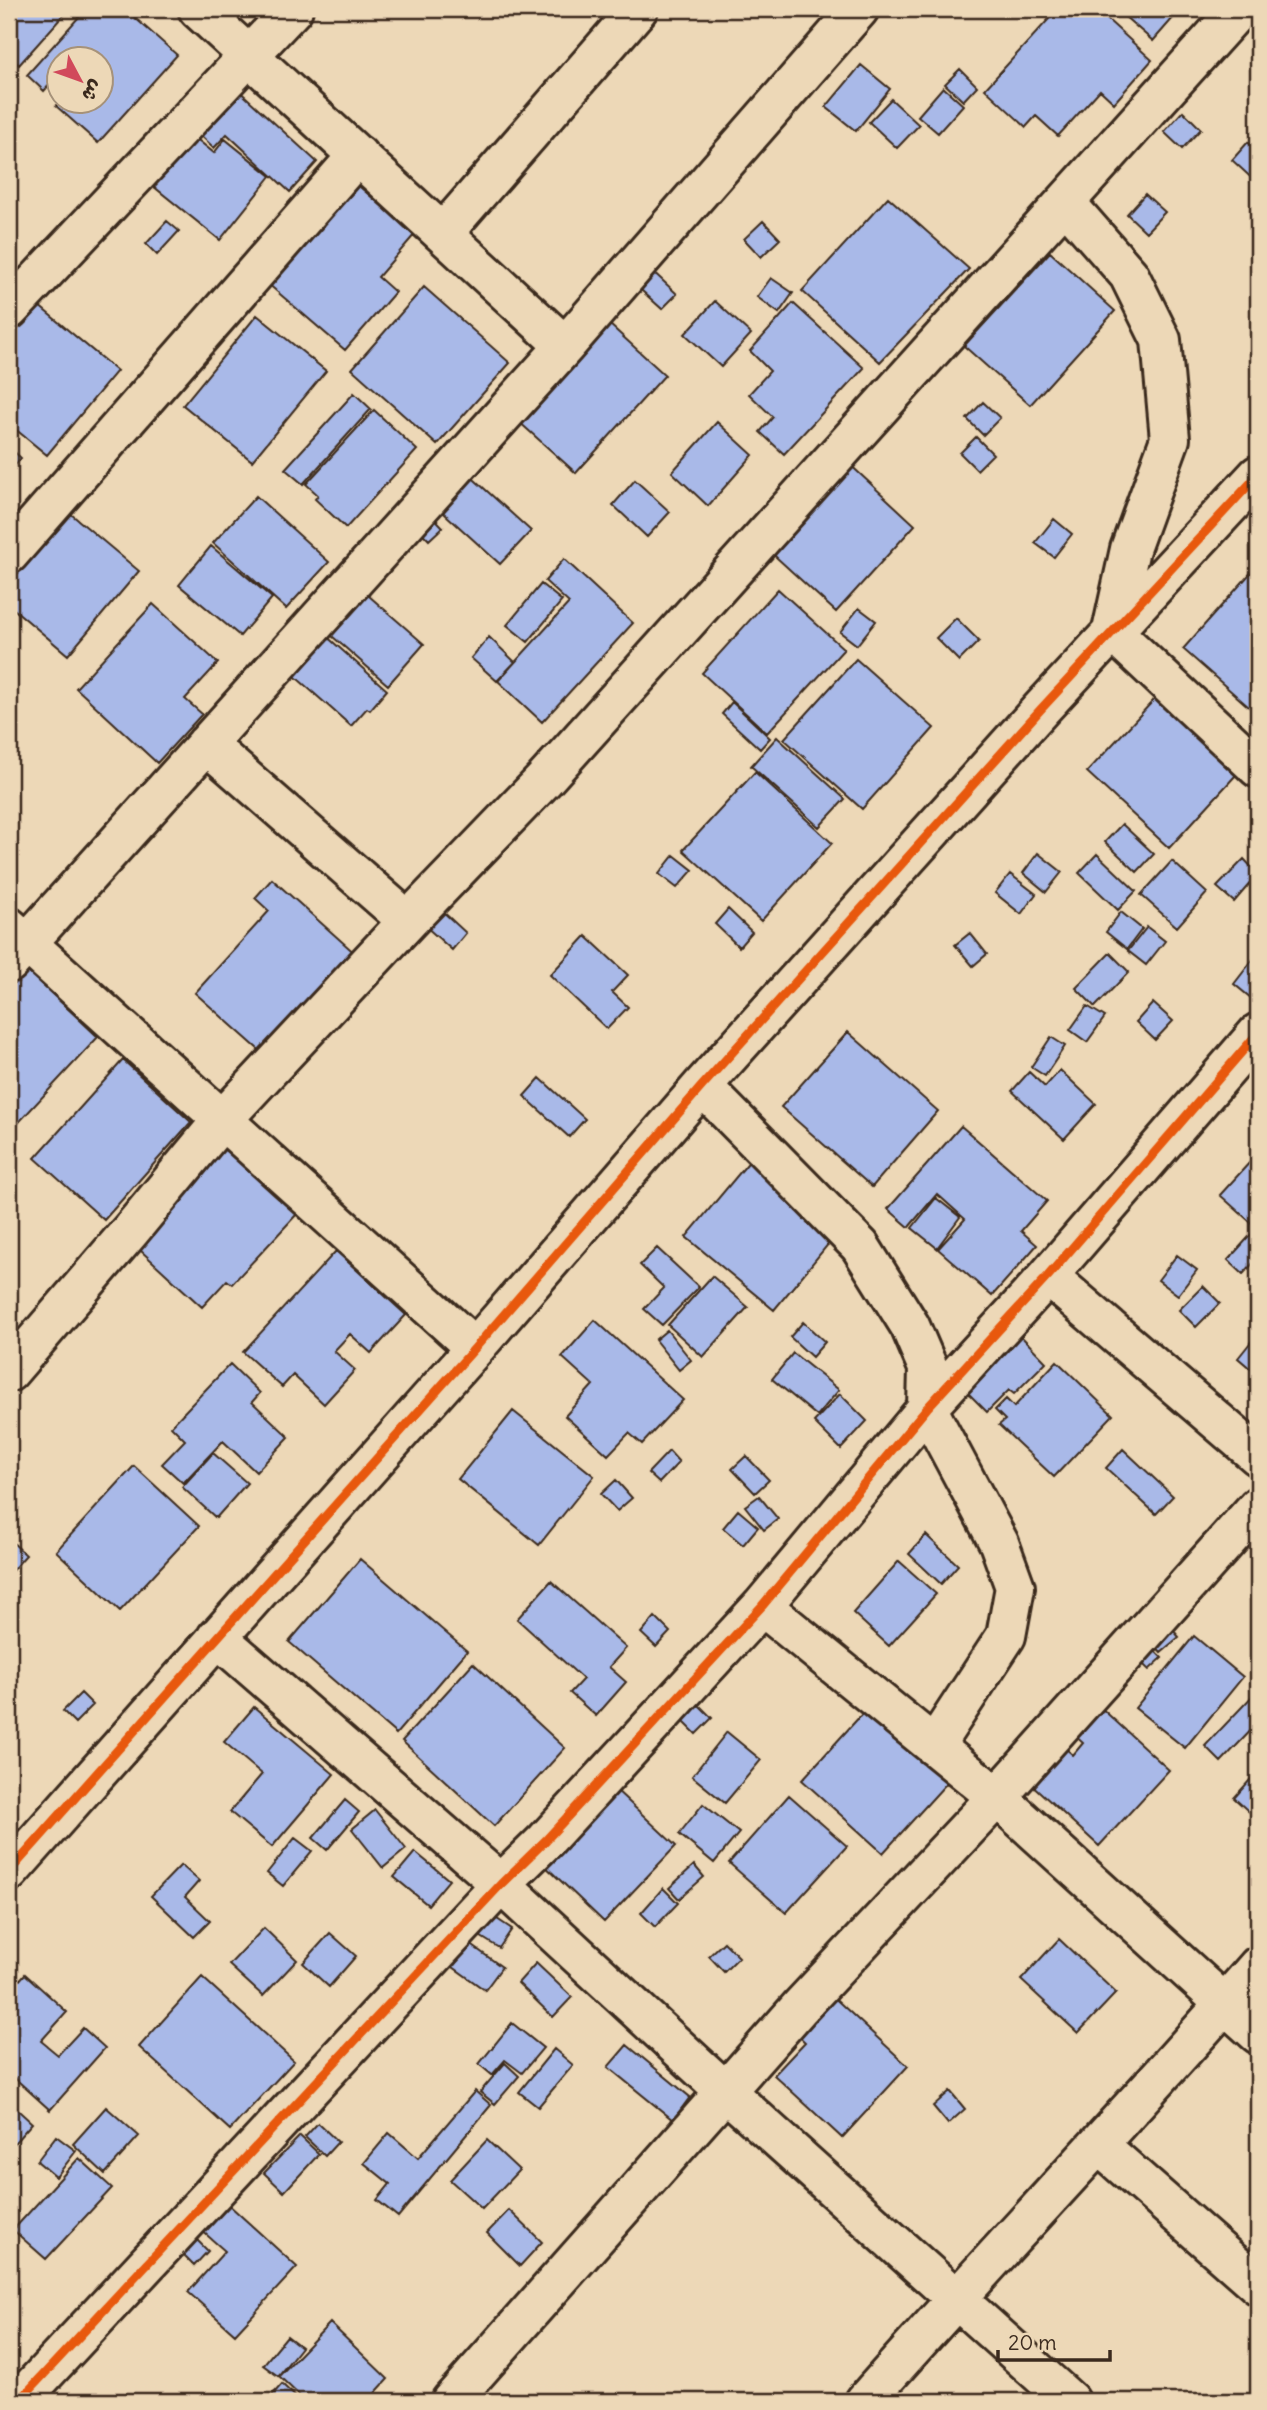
<svg xmlns="http://www.w3.org/2000/svg" width="1267" height="2410" font-family="Delius,'Playpen Sans Arabic',sans-serif">
	<style>
		.building { fill: #a9b9e8; stroke: #3b2a1e; stroke-width: 2 }
		.lines { fill: none; stroke-linecap: round; stroke-linejoin: round }
		.minor-casing { stroke: #3b2a1e; stroke-width: 44 }
		.minor { stroke: #edd8b7; stroke-width: 38 }
		.cycleway-casing { stroke: #edd8b7; stroke-width: 13 }
		.cycleway { stroke: #e8590c; stroke-width: 9 }
	</style>
	<rect width="100%" height="100%" fill="#edd8b7"/>
	<filter id="ink" filterUnits="userSpaceOnUse"><feTurbulence type="fractalNoise" baseFrequency=".0143" numOctaves="2"/><feDisplacementMap in="SourceGraphic" scale="14" xChannelSelector="R" yChannelSelector="G"/><feConvolveMatrix kernelMatrix="1 2 1 2 8 2 1 2 1" color-interpolation-filters="sRGB"/></filter>
	<g filter="url(#ink)">
		<path class="building" d="M9,9H69L19,65L9,56Z
			M86,9H125L177,55L98,143L56,106L60,102H102V60H60V73L44,91L27,75Z
			M1058,9H1096L1152,60L1114,103L1100,90L1058,136L1036,116L1026,127L985,89Z
			M1116,9H1181L1153,41Z
			M861,65L890,89L856,131L826,107Z
			M960,69L977,86L963,101L945,84Z
			M235,87L317,162L290,192L227,134L214,148L195,130Z
			M943,87L963,105L938,133L918,116Z
			M891,99L919,125L897,148L869,122Z
			M1183,111L1201,129L1182,149L1164,132Z
			M193,136L214,153L225,139L271,176L220,240L153,186Z
			M1248,142L1258,152V184L1232,160Z
			M340,170L415,234L378,277L395,292L345,350L253,271Z
			M1145,194L1165,212L1146,232L1127,214Z
			M888,197L969,269L880,362L802,291Z
			M167,221L179,231L157,255L146,244Z
			M763,221L780,239L761,257L744,239Z
			M1050,252L1115,311L1030,405L964,346Z
			M647,266L677,294L662,309L632,282Z
			M771,278L793,293L779,313L757,297Z
			M424,287L510,363L437,445L352,369Z
			M26,295L117,371L47,455L9,424V315Z
			M715,301L751,334L721,367L685,334Z
			M793,303L864,368L784,454L760,432L773,417L749,394L770,371L750,351Z
			M597,313L665,375L576,473L508,412Z
			M257,315L326,371L252,461L183,405Z
			M354,393L371,409L303,484L285,469Z
			M983,402L1000,418L983,435L967,419Z
			M374,410L417,450L346,528L315,499L318,495L306,484Z
			M717,422L753,455L708,506L672,472Z
			M976,437L993,454L977,470L960,453Z
			M9,447L21,458L9,472Z
			M844,459L915,525L836,612L765,547Z
			M465,471L531,531L500,564L435,505Z
			M635,480L670,512L647,537L613,505Z
			M256,496L329,562L286,609L213,543Z
			M423,506L443,527L429,540L409,519Z
			M65,509L139,571L68,655L9,605V576Z
			M1054,519L1072,534L1054,557L1035,543Z
			M211,546L272,598L240,636L179,585Z
			M564,559L633,623L542,722L498,681L569,603L545,581Z
			M1255,568L1258,570V715L1183,649Z
			M353,582L424,644L388,685L317,623Z
			M541,584L562,601L528,642L507,625Z
			M778,589L844,649L767,733L702,673Z
			M153,604L218,663L185,699L202,714L157,763L76,688Z
			M859,608L876,621L857,645L840,632Z
			M956,618L979,641L959,661L936,638Z
			M315,626L387,690L370,710L367,708L351,726L281,664Z
			M489,637L515,662L497,681L471,658Z
			M856,659L934,728L862,809L784,739Z
			M1165,688L1247,763L1169,848L1087,772Z
			M732,702L770,738L760,749L722,714Z
			M777,737L845,799L819,827L751,766Z
			M755,772L832,843L761,921L683,850Z
			M1122,824L1154,854L1137,872L1105,842Z
			M1038,853L1062,872L1046,892L1023,873Z
			M1097,854L1136,891L1118,910L1079,873Z
			M674,855L693,870L677,888L659,874Z
			M1244,859L1258,874L1234,902L1217,887Z
			M1172,861L1207,893L1177,927L1141,895Z
			M1010,874L1036,894L1021,914L995,893Z
			M272,879L358,956L267,1057L195,993L269,911L255,898Z
			M440,909L466,933L452,950L425,926Z
			M728,909L752,932L739,947L715,924Z
			M1121,912L1142,929L1127,949L1106,932Z
			M1147,927L1165,941L1146,965L1128,951Z
			M970,933L987,954L973,966L955,945Z
			M586,936L628,975L612,992L628,1007L607,1029L550,975Z
			M1110,953L1129,972L1095,1007L1076,988Z
			M1258,953V989L1251,998L1234,984Z
			M25,968L98,1037L9,1133V985Z
			M1153,1003L1173,1021L1155,1040L1136,1022Z
			M1087,1006L1105,1017L1087,1042L1070,1030Z
			M848,1032L938,1111L872,1187L781,1107Z
			M1051,1037L1065,1046L1045,1076L1031,1067Z
			M123,1060L191,1122L104,1220L35,1158Z
			M1060,1070L1096,1104L1064,1139L1012,1091L1029,1072L1045,1087Z
			M540,1078L585,1119L569,1137L524,1096Z
			M961,1126L1047,1201L1021,1231L1037,1245L992,1296L938,1249L965,1219L937,1194L909,1227L888,1209Z
			M217,1140L297,1214L232,1284L227,1280L202,1307L128,1239Z
			M757,1152L844,1225L774,1310L686,1237Z
			M1251,1161L1258,1167V1258L1243,1274L1228,1260L1257,1228L1220,1195Z
			M936,1198L960,1217L937,1248L912,1228Z
			M657,1248L699,1287L662,1325L644,1309L664,1288L640,1265Z
			M336,1251L406,1315L371,1353L350,1334L334,1351L355,1370L324,1404L293,1375L282,1387L243,1352Z
			M1177,1255L1197,1270L1178,1295L1158,1280Z
			M712,1276L748,1307L703,1357L668,1325Z
			M1203,1286L1220,1303L1196,1327L1179,1310Z
			M595,1320L683,1400L642,1444L629,1433L608,1455L565,1416L593,1385L562,1357Z
			M803,1322L825,1342L812,1357L790,1337Z
			M667,1330L691,1360L679,1370L655,1340Z
			M1018,1333L1046,1362L1014,1394L1009,1390L987,1412L963,1388Z
			M1258,1333V1375L1238,1358Z
			M793,1353L839,1390L817,1416L772,1379Z
			M1057,1361L1113,1415L1054,1477L999,1425L1005,1420L995,1410L1006,1399L1014,1407Z
			M230,1364L260,1393L252,1402L289,1437L256,1472L223,1441L183,1483L162,1464L185,1440L171,1426Z
			M840,1394L867,1421L841,1449L814,1422Z
			M513,1411L594,1476L539,1545L458,1479Z
			M1123,1449L1173,1496L1156,1514L1106,1468Z
			M669,1451L679,1462L659,1483L648,1473Z
			M213,1453L247,1483L216,1518L182,1487Z
			M746,1456L769,1480L755,1493L732,1469Z
			M134,1466L199,1526L120,1611L56,1551Z
			M616,1480L632,1498L617,1511L601,1494Z
			M759,1496L778,1519L764,1530L745,1506Z
			M738,1510L758,1527L743,1545L723,1528Z
			M926,1535L958,1565L941,1584L909,1554Z
			M9,1539L26,1555L9,1574Z
			M360,1559L467,1651L396,1734L289,1642Z
			M899,1561L936,1594L889,1646L853,1613Z
			M551,1581L626,1648L609,1667L626,1682L596,1716L570,1693L583,1679L517,1619Z
			M1161,1616L1179,1637L1161,1652L1143,1632Z
			M655,1617L670,1632L656,1647L641,1633Z
			M1138,1634L1162,1658L1149,1670L1125,1647Z
			M1194,1636L1243,1677L1185,1748L1135,1708Z
			M473,1663L565,1748L494,1826L402,1741Z
			M1258,1690V1723L1221,1762L1205,1746Z
			M81,1693L93,1705L75,1723L63,1711Z
			M1087,1695L1169,1770L1099,1846L1017,1771L1051,1735L1073,1755L1083,1743L1061,1723Z
			M696,1702L712,1718L696,1734L680,1718Z
			M873,1702L954,1775L883,1853L802,1780Z
			M254,1707L334,1774L272,1847L230,1812L262,1774L224,1742Z
			M727,1732L761,1760L725,1803L692,1776Z
			M1258,1771V1820L1234,1798Z
			M598,1773L676,1846L604,1922L540,1861Z
			M789,1795L847,1846L786,1913L729,1863Z
			M345,1800L359,1812L327,1850L313,1838Z
			M703,1804L739,1833L714,1863L679,1834Z
			M375,1810L406,1849L383,1868L352,1829Z
			M295,1838L312,1851L283,1886L267,1873Z
			M415,1852L449,1880L428,1905L394,1877Z
			M181,1865L199,1881L185,1897L210,1921L194,1937L151,1896Z
			M694,1865L704,1877L679,1899L669,1888Z
			M663,1888L678,1903L655,1927L641,1913Z
			M491,1915L512,1929L499,1948L478,1935Z
			M264,1928L297,1960L263,1996L229,1965Z
			M330,1933L356,1956L329,1987L303,1963Z
			M1059,1939L1116,1993L1078,2033L1021,1980Z
			M724,1942L739,1957L724,1972L709,1956Z
			M470,1944L502,1967L485,1990L453,1967Z
			M536,1963L572,1997L553,2017L518,1983Z
			M25,1974L67,2012L41,2041L58,2055L83,2028L105,2048L50,2110L9,2073V1992Z
			M202,1977L294,2061L230,2130L139,2047Z
			M827,1991L908,2066L842,2138L774,2075L805,2042L791,2029Z
			M512,2023L543,2048L522,2073L505,2060L492,2075L479,2064Z
			M627,2045L690,2097L673,2120L608,2067Z
			M554,2049L573,2065L538,2107L519,2092Z
			M505,2063L519,2076L495,2104L480,2092Z
			M475,2091L491,2105L398,2217L377,2200L390,2184L364,2163L389,2133L418,2158Z
			M950,2091L965,2109L948,2124L933,2106Z
			M9,2102L32,2123L9,2149Z
			M106,2107L139,2136L105,2174L73,2144Z
			M318,2123L338,2142L325,2156L305,2137Z
			M56,2136L76,2151L56,2177L37,2161Z
			M300,2136L319,2154L284,2192L264,2173Z
			M487,2140L519,2170L482,2209L450,2180Z
			M79,2158L112,2188L46,2259L13,2230Z
			M217,2194L297,2267L235,2334L188,2292L225,2251L192,2222Z
			M509,2210L542,2242L520,2266L487,2233Z
			M187,2230L208,2251L194,2266L172,2244Z
			M330,2323L388,2379L368,2401H305L279,2376Z
			M287,2336L301,2347L278,2376L263,2365Z
			M282,2384L300,2401H267Z"/>
		<g class="lines">
			<g class="minor-casing">
				<path id="minor" d="M198,9L565,346
					M1065,202L1129,275L1161,340L1170,439L1130,549L1112,631L1258,768
					M443,233L638,9
					M9,310L293,9
					M9,554L358,155
					M206,744L408,921
					M9,927L475,1348
					M9,963L565,346L859,9
					M702,1086L860,1246L910,1326L928,1368L927,1408L999,1543L1015,1587L1006,1636L934,1746
					M1048,1276L1258,1456
					M9,1372L131,1230L222,1120L408,921L544,780L1239,9
					M762,1606L997,1797L1258,2034
					M217,1637L501,1884L725,2091L1070,2401
					M9,1872L475,1348L702,1086L1041,709L1258,475
					M1099,2145L1258,2285
					M19,2401L501,1884L546,1840L762,1606L927,1408L1048,1276L1258,1033
					M451,2401L800,2007L997,1797L1258,1506
					M865,2401C994,2255 1129,2114 1258,1966"/>
			</g>
			<use href="#minor" class="minor"/>
			<g class="cycleway-casing">
				<path id="cycleway" d="M9,1872L475,1348L702,1086L1041,709L1258,475
					M19,2401L501,1884L546,1840L762,1606L927,1408L1048,1276L1258,1033"/>
			</g>
			<use href="#cycleway" class="cycleway"/>
		</g>
	</g>
	<rect width="1267" height="2410" fill="none" stroke="#edd8b7" stroke-width="35"/>
	<rect x="18" y="18" width="1232" height="2375" fill="none" stroke="#3b2a1e" stroke-width="2.5" filter="url(#ink)"/>
	<g transform="translate(80 80) rotate(131)"><circle r="33" fill="#edd8b7" stroke="#a6927a" stroke-width="2"/>
	<path d="M0-5L12 26L0 18L-12 26Z" fill="#d1495b"/>
	<text y="-10" font-size="19" font-weight="bold" text-anchor="middle" fill="#3b2a1e">ش</text>
	</g>
	<path d="M998 2350v10h112v-10" fill="none" stroke="#3b2a1e" stroke-width="3.5"/>
	<text x="1008" y="2350" font-size="21" fill="#3b2a1e" stroke="#edd8b7" stroke-width="5" paint-order="stroke">20 m</text>
</svg>
